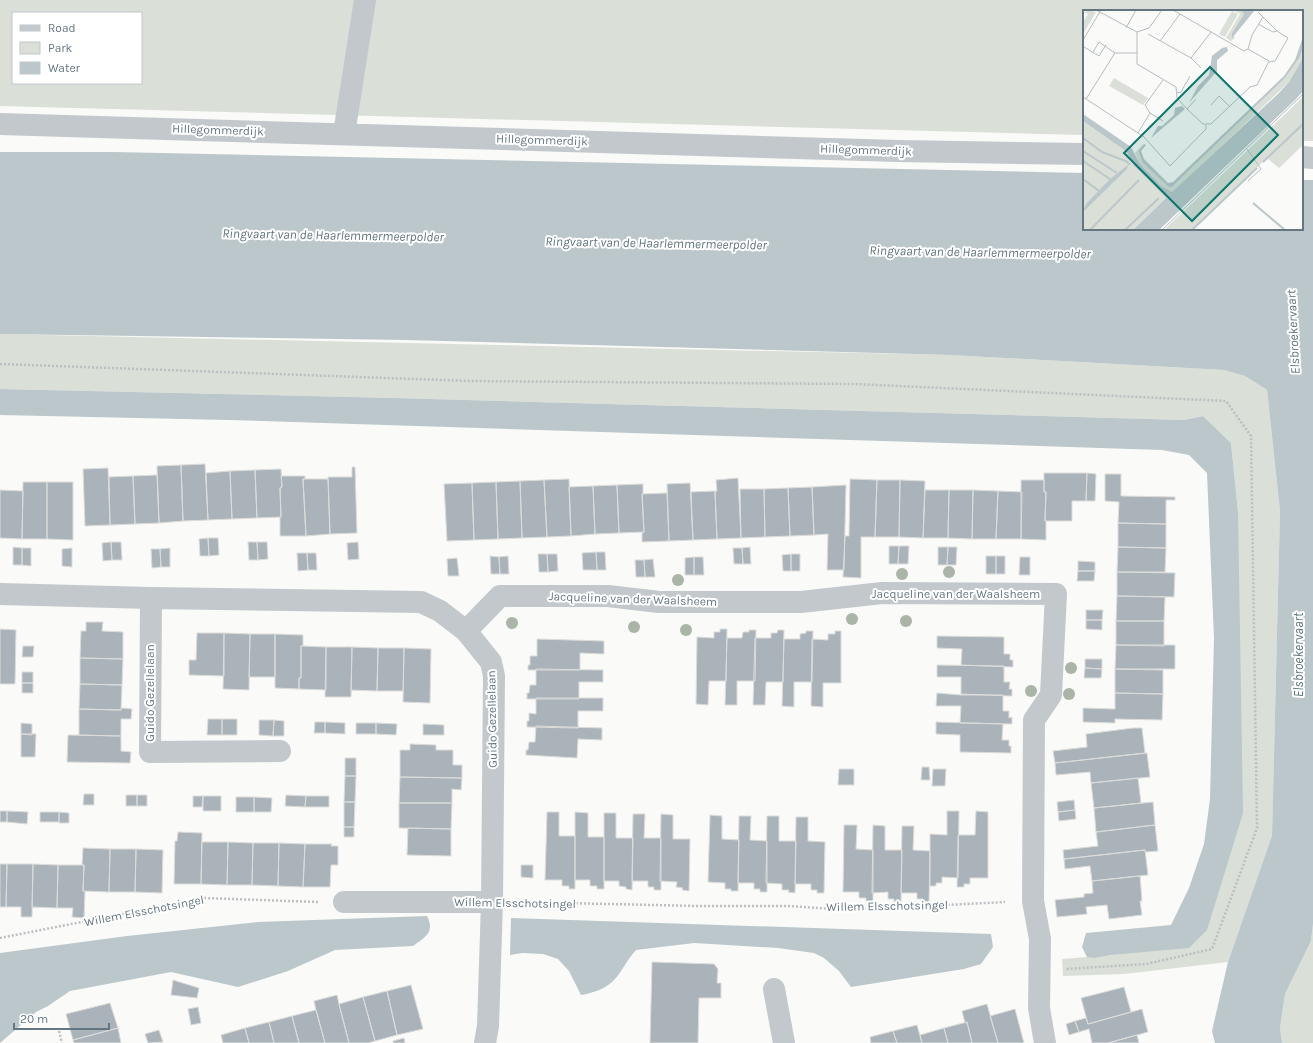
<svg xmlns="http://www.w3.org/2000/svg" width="1313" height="1043" font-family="Karla,sans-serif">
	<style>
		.green { fill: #dadfd7; fill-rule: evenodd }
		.water { fill: #bbc7cb }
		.building { fill: #aab3b9; stroke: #dcdcda }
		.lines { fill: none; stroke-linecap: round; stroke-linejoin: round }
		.path { stroke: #bbbfc2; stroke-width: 2.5; stroke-dasharray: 2 2; stroke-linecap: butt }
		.minor { stroke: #c3c8cc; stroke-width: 22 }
		.tree { fill: #aab4a7 }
		.labels { text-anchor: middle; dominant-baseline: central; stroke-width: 4; stroke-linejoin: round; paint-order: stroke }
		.street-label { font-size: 12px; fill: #657683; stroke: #fff }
		.water-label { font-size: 13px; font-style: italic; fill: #60757c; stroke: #fff }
		.inset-river { fill: none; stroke: #bbc7cb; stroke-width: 2 }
		.inset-road { fill: none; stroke: #b5bdc2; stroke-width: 1 }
		.view { fill: #0f766e; fill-opacity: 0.15; stroke: #0f766e; stroke-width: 2 }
		.inset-edge { fill: none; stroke: #657683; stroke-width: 2 }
	</style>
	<rect width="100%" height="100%" fill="#fafaf8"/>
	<path class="green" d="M0,0H1313V141H1302V11H1084V135L0,106ZM13,13H141V83H13Z
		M0,334L950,355L1224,370L1245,376L1267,390L1280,511L1272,837L1228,962L1124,974L1063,976L1062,959L1087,957L1207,930L1238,512L1231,443L1203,416L1184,420L396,398L0,389Z
		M1313,924V1043H1282L1280,1028L1285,994L1311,941Z"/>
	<path class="water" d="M0,152H113L1084,173V229H1302V180H1313V924L1311,941L1285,994L1280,1028L1282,1043H1215L1212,1031L1228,962L1272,836L1280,511L1267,390L1245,376L1224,370L950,355L406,340L0,334Z
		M0,389L396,398L1184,420L1203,416L1231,443L1238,512L1243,813L1207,930L1189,948L1110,955L1094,958L1087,957L1082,947L1086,933L1171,925L1189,888L1204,844L1210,799L1214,638L1207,473L1189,455L1162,450L229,420L0,415Z
		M427,916C435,932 426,937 413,946L335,950L288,971L238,987L171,972L70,991L48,1006L36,1012L0,1043V953L127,936L258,922Z
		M511,918L991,934L993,947L981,964L964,969L851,987L839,971L824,958L814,953L778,948L694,943L636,950C627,959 621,974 613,981C605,989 593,993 581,995L569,971L558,959L543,954L522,953L510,955Z"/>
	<path class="building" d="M205,464L208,520L183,521L181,465Z
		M181,465L183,521L159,523L157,466Z
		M352,467H355L357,533L330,534L328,477H352Z
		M108,468L110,525L85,526L83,469Z
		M281,469L282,487L280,488L281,517L257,518L255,470Z
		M255,470L257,518L232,519L230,471Z
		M230,471L232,519L208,520L206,473Z
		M1044,473H1087L1086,501H1072V521H1045L1046,492H1044Z
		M1087,473L1096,474L1095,501H1086Z
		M1105,474H1121V496L1175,497V500H1166V524L1118,523L1119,502L1105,501Z
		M157,475L159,523L135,524L133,476Z
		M133,476L135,524L110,525L109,477Z
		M281,476H305V479H303L306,536H280V517H281L280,488L282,487Z
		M738,478L741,538L717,539L715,491H717L716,480Z
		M303,479H328L330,534L306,536Z
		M569,479L571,536L547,537L544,480Z
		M850,479L877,480L875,537H861V578L843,577L845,536H849Z
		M544,480L547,537L522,538L520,481Z
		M877,480H900L899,537H875Z
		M900,480L925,481L923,538L899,537Z
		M1021,480H1044V492H1046L1045,521H1046V540L1021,539Z
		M520,481L522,538L498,539L496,482Z
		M23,482H47V539H22Z
		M47,482H73V540L47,539Z
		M496,482L498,539L474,540L472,483Z
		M472,483L474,540L447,541L444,484Z
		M690,483L693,540L669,541L667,484Z
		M643,484V494H642L644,532L619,533L617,485Z
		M617,485L619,533L595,534L593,486Z
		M846,485L844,570H827L828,534L814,535L812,487Z
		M593,486L595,534L571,536L569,487Z
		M812,487L814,535L790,536L788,488Z
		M788,488L790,536L765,537L764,489Z
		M740,489H764L765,537L741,538Z
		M0,490L23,491L22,539L0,538Z
		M925,490H949L948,538H923Z
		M949,490H973L972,539L948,538Z
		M973,490L998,491L996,539H972Z
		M715,491L717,539L693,540L691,492Z
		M998,491L1022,492L1021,539H996Z
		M667,493L669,541L642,542V533L644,532L642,494Z
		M1118,523L1166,524V548L1118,547Z
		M208,538L209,556H200L199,539Z
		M208,538H218L219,555L209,556Z
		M111,542H121L122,560H112Z
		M111,542L112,560L103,561L102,543Z
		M248,542H257L258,560H249Z
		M257,542H267L268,559L258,560Z
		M358,542L359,559L348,560L347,543Z
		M889,546H899L898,564H889Z
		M899,546H909L908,564H898Z
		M13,547L22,548V565H13Z
		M750,547L751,564H743L742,548Z
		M938,547H948L947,565H938Z
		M948,547H957L956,565H947Z
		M1118,547L1166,548L1165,572H1117Z
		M22,548H31V566L22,565Z
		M72,548V567L62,566V549Z
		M170,548V567H161L160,549Z
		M733,548H742L743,564H734Z
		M151,549H160L161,567L152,568Z
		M596,552H605L606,570H597Z
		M596,552L597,570H583L582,553Z
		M297,553H307L308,570L298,571Z
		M307,553H316L317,570H308Z
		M538,554H547L548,572H539Z
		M547,554H557L558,571L548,572Z
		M791,554V571H783L782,555Z
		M791,554H800V571H791Z
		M490,556L499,557L500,574H491Z
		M508,556L509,574H500L499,557Z
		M986,556H996V574H986Z
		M996,556H1005V574H996Z
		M694,557H703L704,575H694Z
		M694,557V575H685V558Z
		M1020,557H1030V575H1019Z
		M457,558L459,576H448L447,559Z
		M653,559L655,577H645L644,560Z
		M635,560H644L645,577H636Z
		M1078,561L1095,562V571H1078Z
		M1078,571H1095L1094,581H1077Z
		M1117,572L1175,573L1174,597L1117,596Z
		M1117,596L1165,597L1164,621H1116Z
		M1086,610H1103L1102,620H1086Z
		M1086,620H1102V630L1086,629Z
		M1116,621H1164V646L1116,645Z
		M86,622H103L102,631L123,632V659L80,658L81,631H86Z
		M0,629L16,630L15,684H0Z
		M720,629H727L726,681H709L708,705L696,704L697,637L714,638V632H720Z
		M749,630H756L755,681H737V705H725L727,638H742L743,632H749Z
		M778,630H784L783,682H766L765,705H753L755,638H771V633H777Z
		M806,631H813L812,682H794V707L782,706L784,639H800V634L806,633Z
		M835,631H841V683H823V707L811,706L812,639L828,640V634H835Z
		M197,633H224V676L189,675V660H196Z
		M224,633L250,634L249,690L223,689Z
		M250,634H275V677H249Z
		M275,634L303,635V646H301V678H299V689L275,688Z
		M937,636L1004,637V654H1010V660H1013V667L961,665L962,649L937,648Z
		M537,639L604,641V654L580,653V670H528V665H530V656H537Z
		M1116,645H1175V669H1115Z
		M23,646H34L33,657H22Z
		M301,646L326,647V690L299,689V678H301Z
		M326,647H352L351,697H325Z
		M352,647L378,648L377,691L351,690Z
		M378,648H404L403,691H377Z
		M404,648L431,649L430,703L403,702Z
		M80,658L123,659L122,685L80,684Z
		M1085,659H1102V669L1085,668Z
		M937,665L1004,666V682H1010L1009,689H1012V696L961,694V677H937Z
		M1085,668L1102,669L1101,678H1084Z
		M536,669L603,670V682H579V699H527V693H529L530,685H536Z
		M1115,669L1163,670V694L1115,693Z
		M22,672H33V683H22Z
		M22,683H33V693H22Z
		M80,684L122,685L121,710L79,709Z
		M937,693L961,695H1003V711H1009V718L1012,717V724L960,723L961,706H936Z
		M1115,693L1163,694L1162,720L1115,719V723L1083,722V708L1115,709Z
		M536,698H603V711H578V728L527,727V721H529V713L536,714Z
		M122,708L132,709L131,719H121V736L79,735V709L121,710Z
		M208,719H222V735H207Z
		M222,719H237V735H222Z
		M259,720H274L273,736L259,735Z
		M274,720L284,721V736H273Z
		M315,722H325V733H314Z
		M325,722L345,723V734L325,733Z
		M936,722L1003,724L1002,740H1009V746H1011V753L960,752V735L936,734Z
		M21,723L32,724V735L21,734Z
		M356,723H376V734H356Z
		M376,723L397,724L396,735L376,734Z
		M423,724L444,725V735H423Z
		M536,726L602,728V740L578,739L577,758L526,755V750H528L529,742H535Z
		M1133,728H1142L1145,753L1055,763L1053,751L1087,747L1086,734Z
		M21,734H36L35,757H21Z
		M68,735L121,736V751L131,752L130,763L67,762Z
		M410,744L436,745V750H453V765H462V778L400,777V750H410Z
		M1147,753L1150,777L1091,783L1090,772L1056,775L1055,763Z
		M345,758H356V776H345Z
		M922,767H929L930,780H921Z
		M839,769H854V785H838Z
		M933,769H946L945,786H932Z
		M345,776H356L355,802H344Z
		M400,777L462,778L461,790L452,789V803H399Z
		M1138,778L1141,803L1094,808L1091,783Z
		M84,794H94V805H83Z
		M126,795H137V806H126Z
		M137,795H147V806H137Z
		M286,795L306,796L305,807L285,806Z
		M193,796H203L202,807H193Z
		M203,796H221V811H203Z
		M306,796H329V807H305Z
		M236,797H254V812H236Z
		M254,797L272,798L271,812H254Z
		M1074,800L1075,810L1058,812L1057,802Z
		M344,802H355L354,827H344Z
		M1153,802L1155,825L1096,832L1094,808Z
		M399,803H452L451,829L399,828Z
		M1075,810L1076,819L1059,821L1058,812Z
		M0,811H7V822H0Z
		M7,811L28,812L27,824L7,822Z
		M947,811H959L958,878L942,877V883H936V886H930V834L947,835Z
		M976,811L988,812V878H970V884H964V887H957L958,835H975Z
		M40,812H59V822H40Z
		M59,812L69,813V823H59Z
		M547,812H559V836H575V889H569V886H562V880H545Z
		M575,812L588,813V837H604V889H597V886H590V880H575Z
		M604,813H616V838H633L632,890L626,889V887L619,886V881H604Z
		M633,814H645L644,838H661V890H654V887H648V881H632Z
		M661,814L673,815V839H690L689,891L682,890L683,888L676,887L677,882L660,881Z
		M710,815L722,816V839L739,840L738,891H731V889H725V883L708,882Z
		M739,816H751L750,840L767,841V892H760V889H754V883H738Z
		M767,816H779V841H796L795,893L788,892L789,890H782V884L766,883Z
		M796,817H808V841L825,842L824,893H817V890H811V884H795Z
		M844,825H857L856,849L873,850V901H866V898H859V892H843Z
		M873,825L885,826V850H902L901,902H894V899H888V892L872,893Z
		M1155,825L1158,851L1146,852L1145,850L1064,859L1063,850L1098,846L1096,832Z
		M902,826H914L913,850L930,851L929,902H922L923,899H917V893H901Z
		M344,827H354V837H344Z
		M408,828L451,829V856L407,855Z
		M178,832L202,833L201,884H174L175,841H177Z
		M202,842H228L227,885L201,884Z
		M228,842L253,843L252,885H227Z
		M253,843H279L278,886L252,885Z
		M279,843L305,844L303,887L278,886Z
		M305,844H332L331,846H338V865H331L330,887H303Z
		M83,848L110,849L109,892L83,891L84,865H82Z
		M110,849H136L135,892H109Z
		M136,849L163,850L162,893L135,892Z
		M1145,850L1148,875L1092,881L1090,866L1065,869L1064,859Z
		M0,864H7L6,907H0Z
		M7,864H33L32,917H21V907H6Z
		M33,864L58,865L57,908L32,907Z
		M58,865H84L83,891H85L84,918L72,917L73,908H57Z
		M521,865H533V878L521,877Z
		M1140,876L1142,901H1140L1142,915L1109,919L1107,905L1086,907L1087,914L1057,917L1055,900L1084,897V894L1093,893L1092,881Z
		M652,962L714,964L718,969L717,983H721V998H699L698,1043H650Z
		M173,980L199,988L197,998L171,995Z
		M411,985L423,1029L397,1035L387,991Z
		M1124,987L1131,1012L1088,1024L1081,998Z
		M387,991L397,1035L375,1041L363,997Z
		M337,995L339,1004L349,1043H325L316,1010L314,1001Z
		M363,997L375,1041L368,1043H349L339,1004Z
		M110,1003L118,1028L73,1040L66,1014Z
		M987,1004L998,1043H972L967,1022L965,1023L962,1011Z
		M198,1007L201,1023L191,1025L188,1009Z
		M1015,1009L1024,1043H998L990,1016Z
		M1142,1009L1148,1032L1108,1043H1092L1089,1029L1079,1032L1075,1021L1086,1018L1088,1024Z
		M316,1010L325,1043H299L292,1016Z
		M292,1016L299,1043H274L269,1022Z
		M1075,1021L1079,1032L1069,1035L1066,1024Z
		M269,1022L274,1043H249L245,1028Z
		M967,1022L972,1043H948L944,1028Z
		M917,1025L922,1043H897L893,1031Z
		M118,1028L121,1043H74L73,1040Z
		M245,1028L249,1043H223L221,1035Z
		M944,1028L948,1043H922L920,1035Z
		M159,1030L163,1042L148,1043L145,1034Z
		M893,1031L897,1043H871L870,1037Z
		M1137,1035L1139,1043H1108Z
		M404,1038L405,1043H393V1041Z"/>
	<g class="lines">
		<path class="path" d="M0,364L470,381L855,384L1226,401L1251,436L1257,828L1212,949L1146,964L1066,969
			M520,902L697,906H789L848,910L1005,902
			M0,938L204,898L318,902
			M59,1031L62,1043"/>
		<path class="minor" d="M0,124L898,151L1084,154
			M344,134L365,0
			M1302,157L1313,158
			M0,594L151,598L421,602L440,611L466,631L491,662L494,676L492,902L488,1026L485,1043
			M151,598L150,752L280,751
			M466,631L500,596H608L659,602H801L882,593L1056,594L1051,695L1034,720L1033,901L1040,939L1039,1008L1045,1043
			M344,902H492
			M774,989L784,1043"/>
	</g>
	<g class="tree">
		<circle cx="949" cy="572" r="6"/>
		<circle cx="902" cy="574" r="6"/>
		<circle cx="678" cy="580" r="6"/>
		<circle cx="852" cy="619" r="6"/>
		<circle cx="906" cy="621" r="6"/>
		<circle cx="512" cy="623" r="6"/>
		<circle cx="634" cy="627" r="6"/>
		<circle cx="686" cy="630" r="6"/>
		<circle cx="1071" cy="668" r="6"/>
		<circle cx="1031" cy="691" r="6"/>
		<circle cx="1069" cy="694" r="6"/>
	</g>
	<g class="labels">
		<g class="street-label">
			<text transform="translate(218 130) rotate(2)">Hillegommerdijk</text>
			<text transform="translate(542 140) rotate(2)">Hillegommerdijk</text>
			<text transform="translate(866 150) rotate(2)">Hillegommerdijk</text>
			<text x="956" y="594">Jacqueline van der Waalsheem</text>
			<text transform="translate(633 599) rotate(2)">Jacqueline van der Waalsheem</text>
			<text transform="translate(150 693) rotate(-90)">Guido Gezellelaan</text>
			<text transform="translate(492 719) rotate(-91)">Guido Gezellelaan</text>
			<text transform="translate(515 903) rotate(1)">Willem Elsschotsingel</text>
			<text transform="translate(887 906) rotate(-1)">Willem Elsschotsingel</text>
			<text transform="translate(144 911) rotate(-11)">Willem Elsschotsingel</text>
		</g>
		<g class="water-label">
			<text transform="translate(333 235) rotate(1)">Ringvaart van de Haarlemmermeerpolder</text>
			<text transform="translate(656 243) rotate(1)">Ringvaart van de Haarlemmermeerpolder</text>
			<text transform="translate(980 252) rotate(1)">Ringvaart van de Haarlemmermeerpolder</text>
			<text transform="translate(1293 332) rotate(-93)">Elsbroekervaart</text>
			<text transform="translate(1298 655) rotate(-90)">Elsbroekervaart</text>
		</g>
	</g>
	<g transform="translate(1083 10)">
		<rect width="220" height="220" fill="#fafaf8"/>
		<path d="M4,0L13,2L0,24V12L5,4L2,3ZM150,0H157L161,4L149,23L152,28L148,31L143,28L157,4ZM149,1L155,4L142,27L136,24ZM220,38V48L206,72L91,181L87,183L78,176L57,154L52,143L62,131L55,141L60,153L89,177L202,68ZM31,68L65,88L60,95L26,76ZM220,87V135L196,158L184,148L108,220H81ZM0,111L44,142L51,156L83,188L50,220H0Z" fill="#dadfd7"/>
		<path d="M157,0H172L149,28V23L161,4ZM220,27V38L216,48L202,68L89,177H86L60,153L55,141L61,134L63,135L58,141L61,149L85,173L90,172L201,66L212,50ZM144,37L145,41L134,50V61L106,93L115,76L126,65L129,46L139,38ZM220,48V81L213,89L76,220H50L83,188L51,156L44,142L0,111V104L48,137L57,154L78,176L89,182L195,84L206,72ZM99,96L102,99L68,128L75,116H79L91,105L92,98ZM45,155L44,159L0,202L3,194L27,169Z" fill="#bbc7cb"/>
		<path class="inset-river" d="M0,128L19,142L43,151L47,155M0,141L34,163M0,151L27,169M180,152L220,114M0,169L16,181M170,193L202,220M7,220L56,170M42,220L76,188M109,220L174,158"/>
		<path class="inset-road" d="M13,0L54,22L66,18L79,0M175,2L194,21L205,28L192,51L186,52M175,14L190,22L194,21M43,18L53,0M54,22V54L93,77L94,88L104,99L120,114H128L167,77L174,75L186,51L165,39L161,41L90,0M65,24L108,48L128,22M0,30L18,0M77,31L97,4M1,37L16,46L23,35M165,39L169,25L180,7M10,42L16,32L32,43H54M108,48L118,58M94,83L98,82L107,66M0,87L61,127L87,156L123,119V115M3,89L32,43M128,95L136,86L146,96M104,99L113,89M80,111L67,103L62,95L80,70M55,123L67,103M164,139L178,159L165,171M79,220L220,84"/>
		<path class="view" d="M127,57L195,125L109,211L41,143Z"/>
		<rect width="220" height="220" class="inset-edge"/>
	</g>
	<rect x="12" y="12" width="130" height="72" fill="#ffffff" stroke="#c1c8cd"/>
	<rect x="20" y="25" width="20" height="6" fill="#c3c8cc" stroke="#c1c8cd"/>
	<text x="48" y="32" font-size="12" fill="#657683">Road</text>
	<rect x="20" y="42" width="20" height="12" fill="#dadfd7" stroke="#c1c8cd"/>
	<text x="48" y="52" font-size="12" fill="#657683">Park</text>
	<rect x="20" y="62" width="20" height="12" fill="#bbc7cb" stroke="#c1c8cd"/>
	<text x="48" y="72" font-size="12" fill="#657683">Water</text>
	<path d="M14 1023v6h95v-6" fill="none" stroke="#657683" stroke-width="2"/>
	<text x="20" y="1023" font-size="12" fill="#657683" stroke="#ffffff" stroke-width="3" paint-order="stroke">20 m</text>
</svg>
